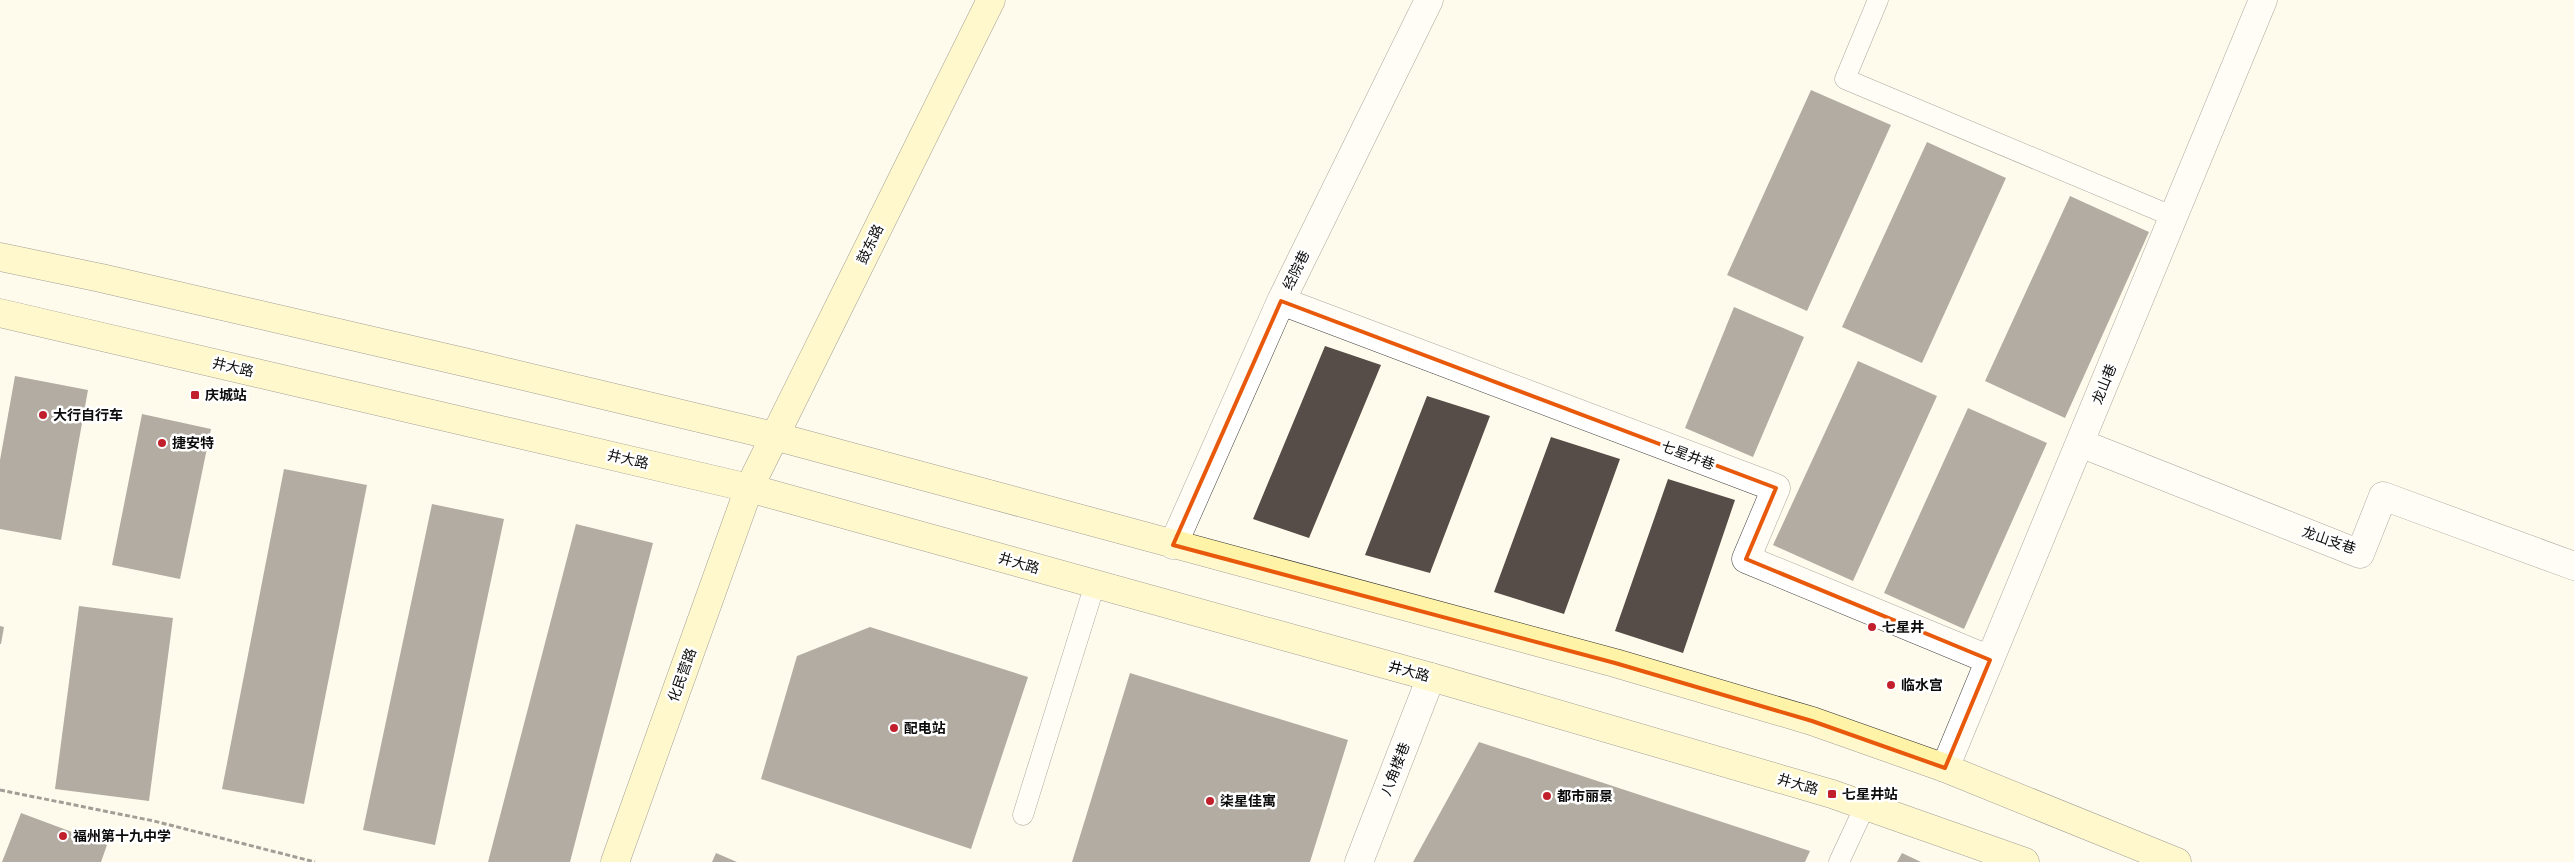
<svg xmlns="http://www.w3.org/2000/svg" width="2574" height="862" font-family="'IBM Plex Serif','Noto Sans SC',serif">
	<style>
		.building { fill: #564d48 }
		.lines { fill: none; stroke-linecap: round; stroke-linejoin: round }
		.lane-casing { stroke: #3f3f3f; stroke-width: 21 }
		.street-casing { stroke: #3f3f3f; stroke-width: 29 }
		.secondary-casing { stroke: #2e2e2e; stroke-width: 29 }
		.path { stroke: #2e2e2e; stroke-width: 3; stroke-dasharray: 5 2.5; stroke-linecap: butt }
		.lane { stroke: #fff; stroke-width: 20 }
		.street { stroke: #fff; stroke-width: 28 }
		.secondary { stroke: #fff3a7; stroke-width: 28 }
		.marked { fill: none; stroke: #e8590c; stroke-width: 4; stroke-linejoin: round }
		.poi-dot { fill: #c21f2c; stroke: #fff; stroke-width: 2 }
		.labels { text-anchor: middle; dominant-baseline: central; stroke-width: 5; stroke-linejoin: round; paint-order: stroke }
		.street-label { font-size: 14px; fill: #0c0c0c; stroke: #fff }
		.poi-label { font-size: 14px; font-weight: bold; fill: #0c0c0c; stroke: #fff; text-anchor: start }
	</style>
	<rect width="100%" height="100%" fill="#fffbec"/>
	<path class="building" d="M1811,90L1891,125L1807,311L1727,275Z
		M1927,142L2006,178L1922,363L1842,327Z
		M2070,196L2149,232L2065,418L1985,381Z
		M1734,307L1804,337L1753,457L1685,428Z
		M1325,346L1381,365L1309,538L1253,519Z
		M1858,361L1937,396L1853,581L1773,545Z
		M15,376L88,390L61,540L0,529V460Z
		M1427,396L1490,416L1430,573L1365,555Z
		M1968,408L2047,443L1964,629L1884,593Z
		M142,414L211,429L180,579L112,565Z
		M1551,437L1620,459L1564,614L1494,592Z
		M284,469L367,485L304,804L222,789Z
		M1668,479L1735,500L1683,653L1615,631Z
		M432,504L504,519L435,845L363,830Z
		M576,524L653,543L570,862H488Z
		M79,606L173,618L149,801L55,789Z
		M0,626L4,627L1,644H0Z
		M870,627L1028,677L971,849L761,779L797,656Z
		M1130,673L1348,740L1310,862H1072Z
		M1479,742L1810,851L1805,862H1413Z
		M21,813L107,845L101,862H2Z
		M716,853L737,862H712Z
		M1902,853L1921,862H1897Z"/>
	<g class="lines">
		<g class="lane-casing">
			<path id="lane" d="M1878,0L1845,79L2174,217
				M1023,815L1095,584
				M1839,862L1865,806"/>
		</g>
		<g class="street-casing">
			<path id="street" d="M1281,301L1776,488L1746,559L1990,660
				M2080,443L2360,554L2383,496L2574,566
				M1173,545L1281,301L1429,0
				M1945,768L2263,0
				M1359,862L1431,677"/>
		</g>
		<g class="secondary-casing">
			<path id="secondary" d="M0,257L101,278L481,366L774,436L1615,663L1812,721L1945,768L2177,862
				M0,313L749,488L1431,677L1832,794L2025,862
				M615,862L749,488L991,0"/>
		</g>
		<path class="path" d="M0,790L154,821L315,862"/>
		<use href="#lane" class="lane"/>
		<use href="#street" class="street"/>
		<use href="#secondary" class="secondary"/>
	</g>
	<path d="M0 0H2574V862H0ZM1281,301L1776,488L1746,559L1990,660L1945,768L1812,721L1615,663L1173,545Z" fill="#fffbec" fill-opacity=".55" fill-rule="evenodd"/>
	<path class="marked" d="M1281,301L1776,488L1746,559L1990,660L1945,768L1812,721L1615,663L1173,545Z"/>
	<g class="poi-dot">
		<rect x="190" y="390" width="10" height="10" rx="2.5"/>
		<circle cx="43" cy="415" r="5"/>
		<circle cx="162" cy="443" r="5"/>
		<circle cx="1872" cy="627" r="5"/>
		<circle cx="1891" cy="685" r="5"/>
		<circle cx="894" cy="728" r="5"/>
		<rect x="1827" y="789" width="10" height="10" rx="2.5"/>
		<circle cx="1547" cy="796" r="5"/>
		<circle cx="1210" cy="801" r="5"/>
		<circle cx="63" cy="836" r="5"/>
	</g>
	<g class="labels">
		<g class="street-label">
			<text transform="translate(870 244) rotate(-64)">鼓东路</text>
			<text transform="translate(1296 270) rotate(-64)">经院巷</text>
			<text transform="translate(233 367) rotate(13)">井大路</text>
			<text transform="translate(2104 384) rotate(-68)">龙山巷</text>
			<text transform="translate(1688 455) rotate(21)">七星井巷</text>
			<text transform="translate(628 459) rotate(13)">井大路</text>
			<text transform="translate(2329 540) rotate(19)">龙山支巷</text>
			<text transform="translate(1019 563) rotate(16)">井大路</text>
			<text transform="translate(1409 671) rotate(15)">井大路</text>
			<text transform="translate(682 675) rotate(-70)">化民营路</text>
			<text transform="translate(1395 769) rotate(-69)">八角楼巷</text>
			<text transform="translate(1798 784) rotate(16)">井大路</text>
		</g>
		<g class="poi-label">
			<text x="205" y="395">庆城站</text>
			<text x="53" y="415">大行自行车</text>
			<text x="172" y="443">捷安特</text>
			<text x="1882" y="627">七星井</text>
			<text x="1901" y="685">临水宫</text>
			<text x="904" y="728">配电站</text>
			<text x="1842" y="794">七星井站</text>
			<text x="1557" y="796">都市丽景</text>
			<text x="1220" y="801">柒星佳寓</text>
			<text x="73" y="836">福州第十九中学</text>
		</g>
	</g>
</svg>
